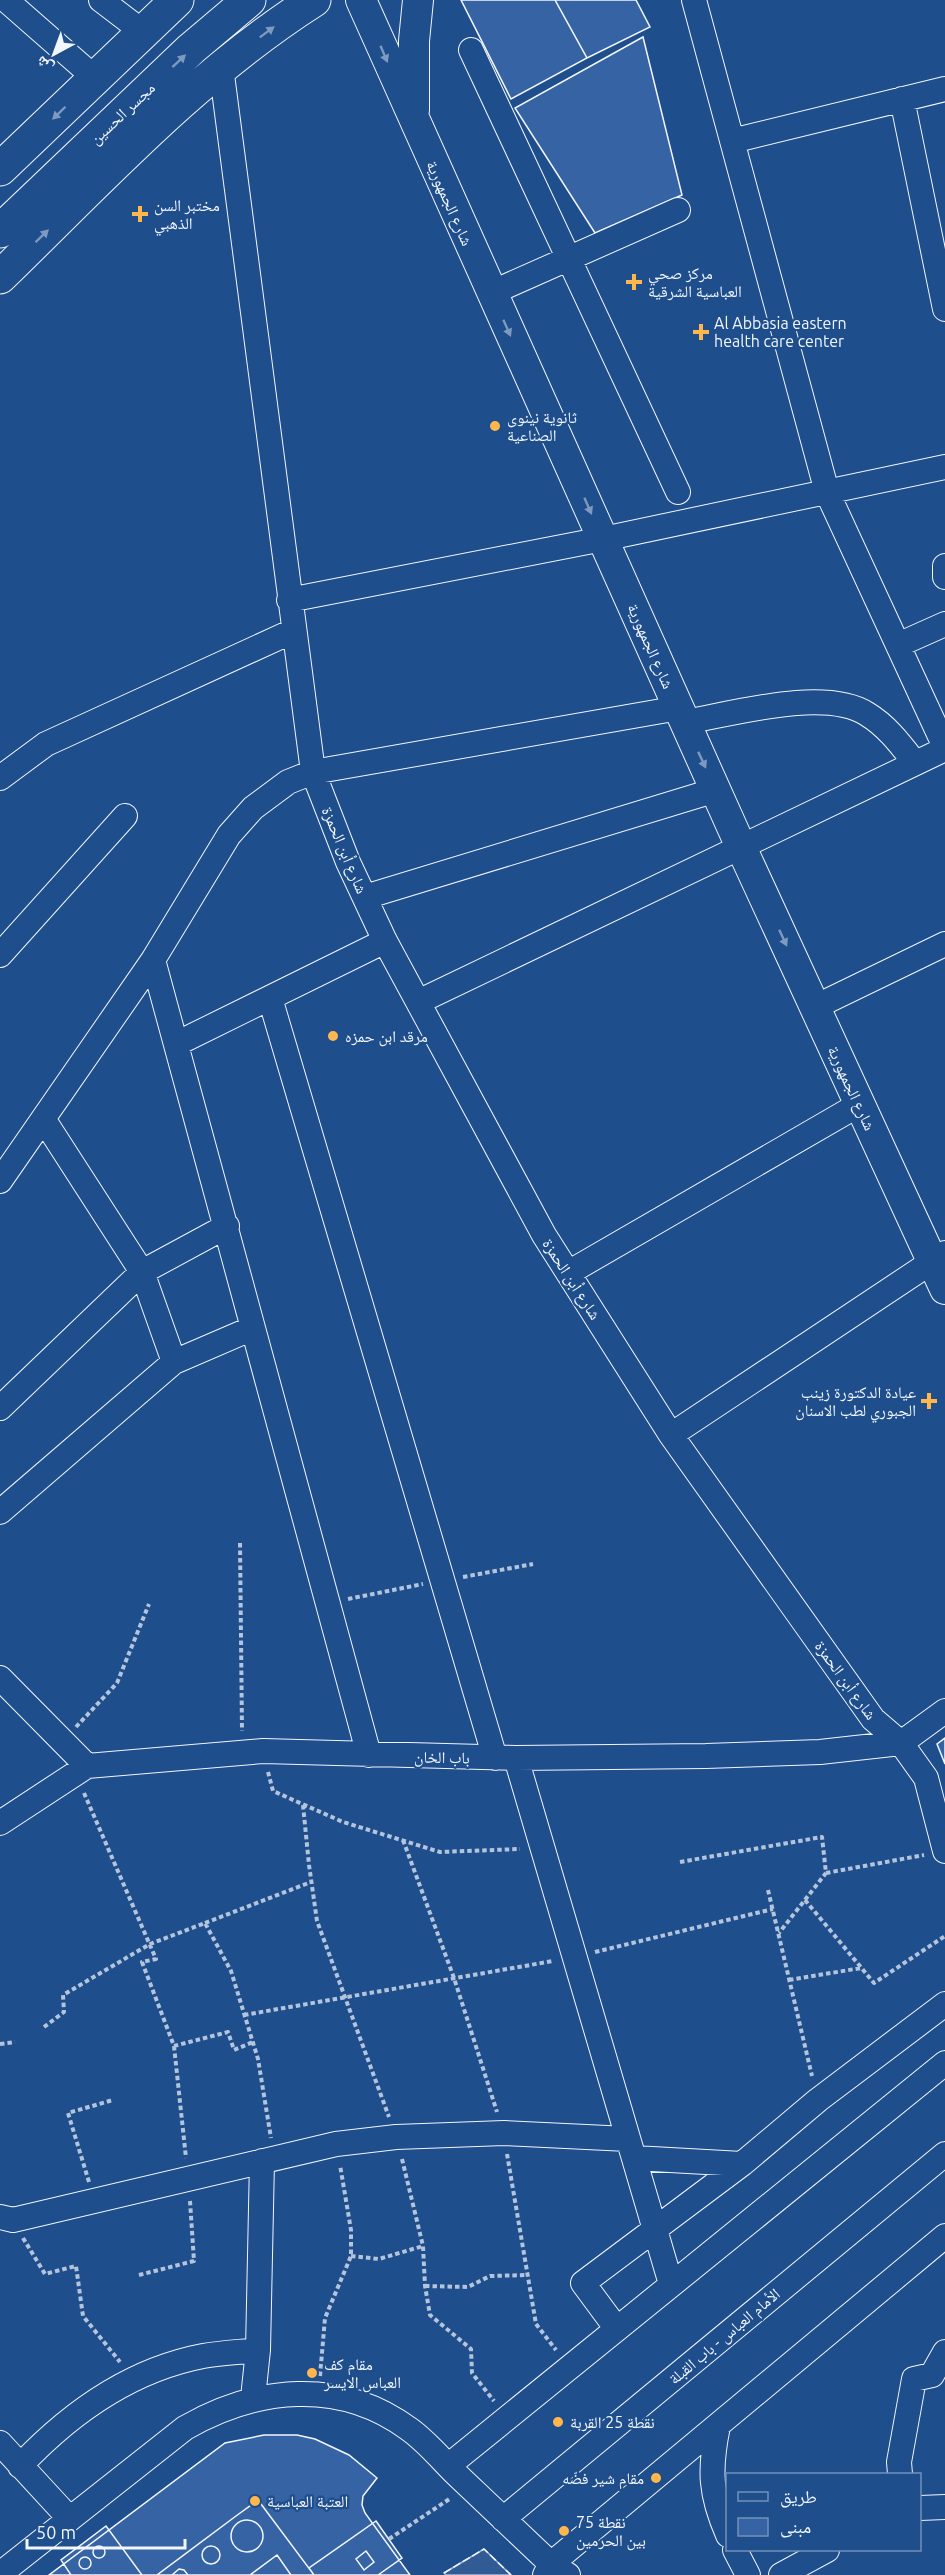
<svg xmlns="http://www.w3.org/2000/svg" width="945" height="2575" font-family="Ubuntu,'Noto Naskh Arabic',sans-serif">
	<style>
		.built { fill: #305b95; stroke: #a8bbd7; stroke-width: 1.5 }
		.building { fill: #3563a3; stroke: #f2f6ff; stroke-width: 1.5 }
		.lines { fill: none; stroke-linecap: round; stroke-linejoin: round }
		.minor-casing { stroke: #f2f6ff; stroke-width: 26 }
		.major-casing { stroke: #f2f6ff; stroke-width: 32 }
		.highway-casing { stroke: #f2f6ff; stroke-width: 35 }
		.path { stroke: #b3c4dc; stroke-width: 4; stroke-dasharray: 4.5 3; stroke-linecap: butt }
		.minor { stroke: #1f4e8c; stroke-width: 24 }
		.major { stroke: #1f4e8c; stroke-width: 30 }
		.highway { stroke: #1f4e8c; stroke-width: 33 }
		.fence { stroke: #f2f6ff; stroke-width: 1.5; stroke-dasharray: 8 3; stroke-linecap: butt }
		.oneway { fill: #7e9ac0 }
		.poi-dot { fill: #ffb74d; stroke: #1f4e8c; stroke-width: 2 }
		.labels { text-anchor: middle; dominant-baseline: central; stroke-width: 4.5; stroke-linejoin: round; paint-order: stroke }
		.street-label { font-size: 16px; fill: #f2f6ff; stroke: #1f4e8c }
		.poi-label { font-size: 16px; fill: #f2f6ff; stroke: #1f4e8c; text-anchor: start }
	</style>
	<rect width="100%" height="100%" fill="#1f4e8c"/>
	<path class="built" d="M484,2549L511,2575H446L444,2573Z"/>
	<path class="building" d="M461,0H555L587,58L511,99Z
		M555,0H636L650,27L587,58Z
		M643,37L682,195L595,233L515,108Z
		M945,1738V1764L937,1744Z
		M264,2435H297L315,2439L349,2455L377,2478L363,2496L362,2505L365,2513L410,2575H49L225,2443Z
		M258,2500L314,2575H157L236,2516Z
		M231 2536a16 16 0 1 1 32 0a16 16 0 1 1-32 0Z
		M376,2521L402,2558L378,2575H314L309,2568Z
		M106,2526L142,2575H71L61,2560Z
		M93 2552a6 6 0 1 1 12 0a6 6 0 1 1-12 0Z
		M202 2555a9 9 0 1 1 18 0a9 9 0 1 1-18 0Z
		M366,2551L374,2562L364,2570L356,2559Z
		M366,2551L374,2562L364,2570L356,2559Z
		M277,2555L291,2575H250Z
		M79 2563a6 6 0 1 1 12 0a6 6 0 1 1-12 0Z
		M179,2569L184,2570L188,2575H172Z"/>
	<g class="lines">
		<g class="minor-casing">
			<path id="minor" d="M6,0L95,78
				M101,0L143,32
				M694,0L827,492L945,747
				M471,50L678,492
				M221,67L313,772L348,862L385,941L544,1235L671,1435L873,1719L901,1743L926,1778L945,1851
				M902,99L945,309
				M732,141L945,89
				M491,293L678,210
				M945,566V577
				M289,600L603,539L945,467
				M898,645L945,624
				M685,722C732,714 825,687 867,714C887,726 901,745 915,763
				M0,778L46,744L293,631
				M365,897L716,790
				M0,955L125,816
				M153,960L369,1755
				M270,998L495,1758
				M418,1002L945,749
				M815,1007L945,944
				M176,1044L385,941
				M44,1120L142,1272L174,1362
				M0,1181L153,960L229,835L253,808L288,782L313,772L679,708
				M568,1273L860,1104
				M0,1408L142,1272L227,1226
				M671,1435L945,1253
				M0,1512L174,1362L253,1328
				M0,1678L87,1766
				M516,1758L671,2284
				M0,1823L87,1766L263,1751L516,1758L706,1756L820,1752L901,1743L945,1711
				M634,2158L742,2164
				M0,2217L13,2220L336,2144L396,2137L504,2133L628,2139
				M617,2329L583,2283L742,2164L818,2100L945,2004
				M253,2398L258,2350L262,2161
				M718,2426C709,2470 710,2494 728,2535
				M0,2443L70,2519
				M20,2466C70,2413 130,2370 203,2356C221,2353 240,2352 258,2350
				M448,2466L945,2063
				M900,2474L899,2462L914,2379L932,2375L945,2352
				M920,2508L945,2507
				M503,2519L945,2154
				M735,2550L748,2575
				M0,2574L185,2428C256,2387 340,2378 409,2429C426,2441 440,2458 455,2473C487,2503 519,2534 551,2564L568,2575
				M545,2575L551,2564L945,2236
				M781,2575L827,2550"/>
		</g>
		<g class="major-casing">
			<path id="major" d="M361,0L741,847L945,1289
				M414,110V41L418,0"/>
		</g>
		<g class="highway-casing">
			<path id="highway" d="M0,169L177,0
				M0,231L191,49L249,0
				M0,277C100,180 196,75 314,0"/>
		</g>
		<path class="path" d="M240,1543L242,1731
			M463,1577L533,1564
			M348,1599L423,1584
			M76,1727L117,1683L149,1604
			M268,1772L273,1791L343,1822L440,1852L520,1849
			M84,1793L156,1959L142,1962L174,2046L228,2032L234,2050L253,2042
			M303,1805L309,1865L317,1921L389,2117
			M403,1840L454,1978L497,2112
			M680,1862L822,1837L826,1873L779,1933
			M826,1873L924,1855
			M768,1890L812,2076
			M805,1900L874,1983L945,1936
			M205,1923L311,1882
			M595,1952L773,1909
			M789,1980L861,1968
			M244,2015L553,1961
			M44,2027L64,2012L63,1995L150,1944L205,1923L231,1971L258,2059L271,2138
			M0,2044L15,2042
			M174,2046L186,2158
			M507,2154L536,2324L556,2350
			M402,2159L423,2246L425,2286L430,2315L471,2349L472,2373L494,2401
			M89,2182L68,2113L113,2100
			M23,2238L45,2274L76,2266L83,2316L120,2362
			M351,2256L379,2259L423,2246
			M139,2275L194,2261L190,2201
			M425,2286L468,2287L490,2276L527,2275
			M320,2376L325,2318L351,2256V2230L340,2165
			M389,2539L451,2498"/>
		<use href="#minor" class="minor"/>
		<use href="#major" class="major"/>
		<use href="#highway" class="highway"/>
		<path class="fence" d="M444,2573L484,2549L511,2575"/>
	</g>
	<defs><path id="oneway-solid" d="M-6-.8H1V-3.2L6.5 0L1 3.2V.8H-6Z" transform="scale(1.5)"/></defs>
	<g class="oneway">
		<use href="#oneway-solid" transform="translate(267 32) rotate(-37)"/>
		<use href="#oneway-solid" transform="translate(384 54) rotate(67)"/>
		<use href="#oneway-solid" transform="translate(179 61) rotate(-43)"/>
		<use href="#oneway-solid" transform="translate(59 113) rotate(136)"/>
		<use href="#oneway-solid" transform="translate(42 236) rotate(-44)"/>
		<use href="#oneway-solid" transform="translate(507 328) rotate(66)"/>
		<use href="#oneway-solid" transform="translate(588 506) rotate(66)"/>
		<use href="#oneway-solid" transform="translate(702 760) rotate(65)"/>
		<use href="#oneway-solid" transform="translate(783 938) rotate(65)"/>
	</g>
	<g class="poi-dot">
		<path d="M137 205h6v6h6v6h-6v6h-6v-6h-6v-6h6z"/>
		<path d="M631 273h6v6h6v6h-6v6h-6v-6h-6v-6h6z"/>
		<path d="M698 323h6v6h6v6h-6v6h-6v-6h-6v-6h6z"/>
		<circle cx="495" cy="426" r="6"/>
		<circle cx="333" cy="1036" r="6"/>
		<path d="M926 1392h6v6h6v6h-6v6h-6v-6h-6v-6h6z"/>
		<circle cx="312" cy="2373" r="6"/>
		<circle cx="558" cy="2422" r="6"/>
		<circle cx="656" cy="2478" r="6"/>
		<circle cx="255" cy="2501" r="6"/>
		<circle cx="564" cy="2531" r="6"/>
	</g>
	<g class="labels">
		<g class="street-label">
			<text transform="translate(122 113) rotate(-43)">مجسر الحسين</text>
			<text transform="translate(450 203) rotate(66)">شارع الجمهورية</text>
			<text transform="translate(651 646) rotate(66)">شارع الجمهورية</text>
			<text transform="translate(345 850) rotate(67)">شارع أبن الحمزة</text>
			<text transform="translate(852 1088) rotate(65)">شارع الجمهورية</text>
			<text transform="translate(572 1279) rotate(57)">شارع أبن الحمزة</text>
			<text transform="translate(846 1680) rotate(54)">شارع أبن الحمزة</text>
			<text transform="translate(442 1757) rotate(1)">باب الخان</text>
			<text transform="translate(724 2336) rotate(-40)">الأمام العباس - باب القبلة</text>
		</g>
		<g class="poi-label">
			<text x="154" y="205">مختبر السن<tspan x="154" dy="18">الذهبي</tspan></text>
			<text x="648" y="273">مركز صحي<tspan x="648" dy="18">العباسية الشرقية</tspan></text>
			<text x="714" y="323">Al Abbasia eastern<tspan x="714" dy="18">health care center</tspan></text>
			<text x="507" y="417">ثانوية نينوى<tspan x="507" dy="18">الصناعية</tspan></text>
			<text x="345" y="1036">مرقد ابن حمزه</text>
			<text x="916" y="1392" text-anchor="end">عيادة الدكتورة زينب<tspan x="916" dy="18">الجبوري لطب الاسنان</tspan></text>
			<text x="324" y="2364">مقام كف<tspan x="324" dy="18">العباس الايسر</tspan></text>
			<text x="570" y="2422">نقطة 25 القربة</text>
			<text x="644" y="2478" text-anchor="end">مقام شير فضّه</text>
			<text x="267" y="2501">العتبة العباسية</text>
			<text x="576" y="2522">نقطة 75<tspan x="576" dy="18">بين الحرمين</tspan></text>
		</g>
	</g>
	<rect x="726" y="2473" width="195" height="78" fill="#1f4e8c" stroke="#7391ba" stroke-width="1.5"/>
	<rect x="738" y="2492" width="30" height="9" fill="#1f4e8c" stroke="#7391ba" stroke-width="1.5"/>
	<text x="780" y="2503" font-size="18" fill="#f2f6ff">طريق</text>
	<rect x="738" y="2518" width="30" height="18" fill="#3563a3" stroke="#7391ba" stroke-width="1.5"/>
	<text x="780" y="2533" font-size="18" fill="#f2f6ff">مبنى</text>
	<g transform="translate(54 54) rotate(221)" stroke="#1f4e8c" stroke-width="4.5" paint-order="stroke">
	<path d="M0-4.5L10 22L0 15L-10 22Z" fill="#f2f6ff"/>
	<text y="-9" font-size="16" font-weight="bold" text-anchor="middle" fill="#f2f6ff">ش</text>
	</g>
	<path d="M27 2539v9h158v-9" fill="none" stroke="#f2f6ff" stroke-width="3"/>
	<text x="36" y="2539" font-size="18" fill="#f2f6ff" stroke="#1f4e8c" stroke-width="4.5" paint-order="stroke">50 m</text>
</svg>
